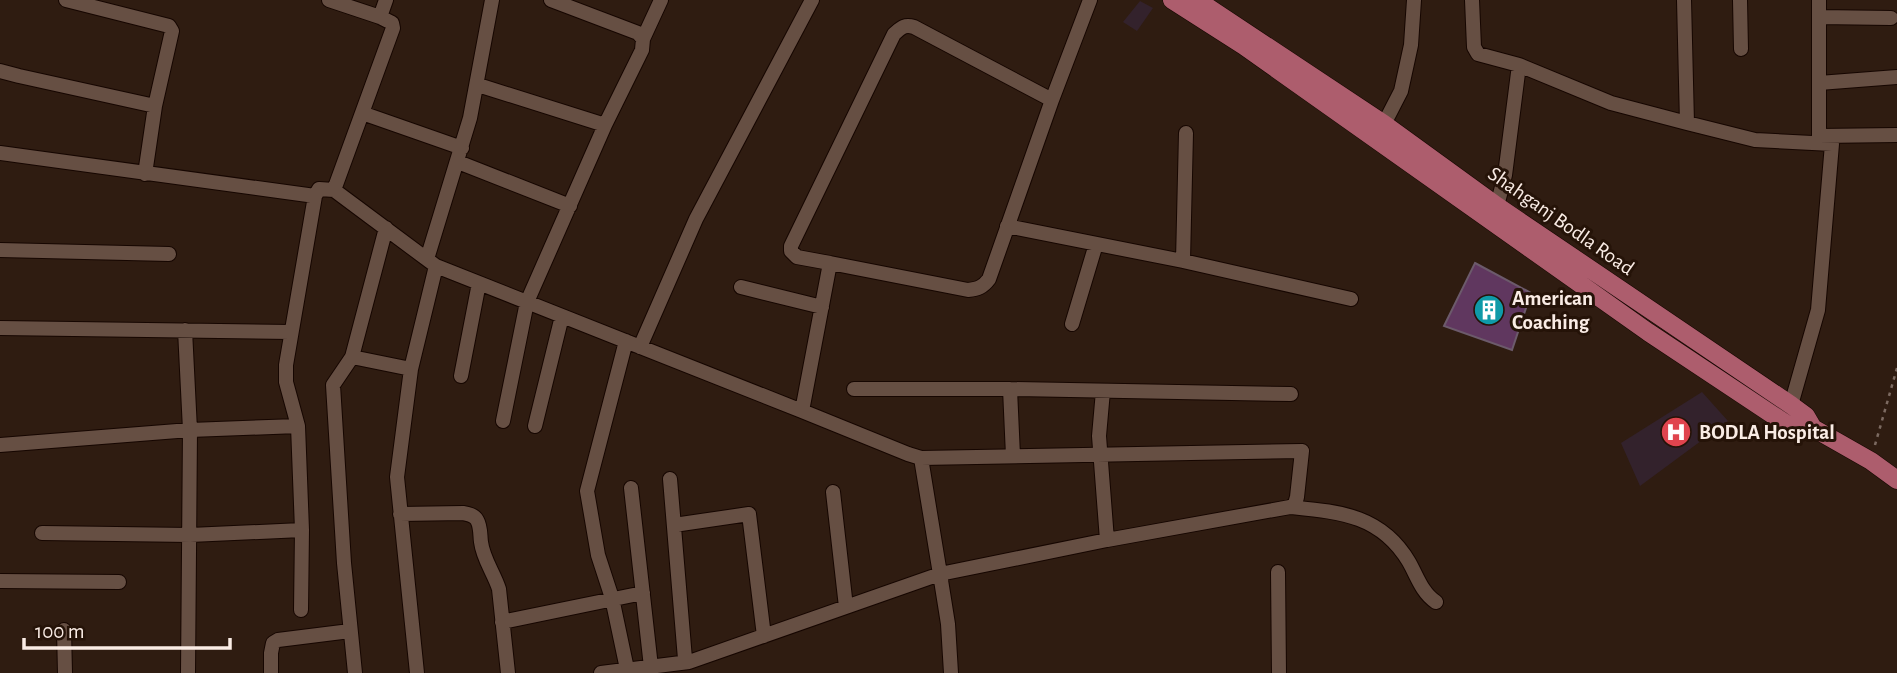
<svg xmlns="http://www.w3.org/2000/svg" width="1897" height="673" font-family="'Alegreya Sans',sans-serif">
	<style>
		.medical { fill: #33222c }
		.building { fill: #60375f; stroke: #6c5a6b; stroke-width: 2 }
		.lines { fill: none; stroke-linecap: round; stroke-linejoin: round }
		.minor-casing { stroke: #160601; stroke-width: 16 }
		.major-casing { stroke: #160601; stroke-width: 19 }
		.path { stroke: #7c6a61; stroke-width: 2.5; stroke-dasharray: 3.5 5; stroke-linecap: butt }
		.minor { stroke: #664f43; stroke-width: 14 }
		.major { stroke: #ad5d6d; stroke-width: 18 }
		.labels { text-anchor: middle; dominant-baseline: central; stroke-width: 6; stroke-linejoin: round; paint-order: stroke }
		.street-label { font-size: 21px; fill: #faece5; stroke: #251308 }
		.poi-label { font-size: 21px; font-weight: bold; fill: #faece5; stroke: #251308; text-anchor: start }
	</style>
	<rect width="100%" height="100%" fill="#2f1c11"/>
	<path class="medical" d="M1140,1L1153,8L1137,31L1123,22Z
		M1702,392L1728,421L1640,486L1621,443Z"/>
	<path class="building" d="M1475,263L1531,293L1512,350L1444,326Z"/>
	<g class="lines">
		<g class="minor-casing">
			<path id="minor" d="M66,0L169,26L172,31L155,106L145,174
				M329,0L380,17
				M386,0L380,17L392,23L393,28L334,190L436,266L802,411
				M551,0L638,33L643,39
				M1472,0L1474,47L1478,54L1519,65L1611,103L1687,123L1755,140L1832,144L1818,310L1791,405
				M1684,0L1687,123
				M1740,0L1741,49
				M1819,17L1891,18
				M0,71L19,76L155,106
				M1819,83L1897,77
				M478,85L605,125
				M362,113L462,148
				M1384,124L1401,91L1411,45L1414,0
				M1819,136L1897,135
				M1819,143V0
				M0,153L315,196
				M458,162L570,206
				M1497,206L1505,175L1519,65
				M1007,226L1183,261L1186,133
				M0,250L169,254
				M427,259L470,118L492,0
				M1183,261L1351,299
				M830,263L797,257L791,251V246L894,34C901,28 904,24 914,27L1052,100
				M741,287L822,307
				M1072,324L1096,244
				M0,328L290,332
				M626,341L587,491L598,555L612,598L627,669
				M640,347L696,219L812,0
				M352,357L411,369
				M461,376L479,283
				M854,389H1010L1291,394
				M1010,389L1013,456
				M1103,391L1099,436L1107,540
				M503,421L527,302L605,125L642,50L643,39L661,0
				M298,426L286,382V365L315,196L319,189L334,190
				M535,426L562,316
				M0,445L190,430L188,673
				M670,479L685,659L689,662L940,574L921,458
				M631,488L651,667
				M833,492L846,607
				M1290,507C1340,512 1381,515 1409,562C1417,576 1422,593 1436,602
				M400,514L463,513C469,514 474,515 477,520C481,527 480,535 481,542C483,559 494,573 499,589L508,673
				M674,525L749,514L764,636
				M42,533L190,535L302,530L298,426L190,430L185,330
				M1278,572L1279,673
				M0,581L119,582
				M301,610L302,530
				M502,622L643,593
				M64,630L65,673
				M271,673V653L273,643L278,640L350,631
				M355,673L344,563L333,385L352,357L386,228
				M417,673L397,477L411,369L436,266
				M601,673L689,662
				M951,673L948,624L940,574L1107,540L1290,507L1295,504L1297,497L1302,451L921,458L908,454L802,411L830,263L968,290C978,289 983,287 989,279L1052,100L1090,0"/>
		</g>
		<g class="major-casing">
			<path id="major" d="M1172,0L1244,46L1648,332L1794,429L1813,428
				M1197,0L1384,124L1497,206L1791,405L1806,416L1813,428L1871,461L1897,480"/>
		</g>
		<path class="path" d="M1875,445L1897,368"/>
		<use href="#minor" class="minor"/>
		<use href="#major" class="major"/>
	</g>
	<defs>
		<g id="building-disc" transform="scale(1.575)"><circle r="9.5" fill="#0f9aa8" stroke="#251308"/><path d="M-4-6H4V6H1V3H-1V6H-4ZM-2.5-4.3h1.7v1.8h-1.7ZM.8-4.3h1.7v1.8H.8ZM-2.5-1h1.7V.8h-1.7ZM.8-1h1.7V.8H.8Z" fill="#fff"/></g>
		<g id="hospital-disc" transform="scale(1.575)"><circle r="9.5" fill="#e0444e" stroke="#251308"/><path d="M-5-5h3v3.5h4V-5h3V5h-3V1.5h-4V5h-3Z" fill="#fff"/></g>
	</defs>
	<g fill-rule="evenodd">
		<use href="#building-disc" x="1489" y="310"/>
		<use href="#hospital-disc" x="1676" y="432"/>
	</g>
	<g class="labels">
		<g class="street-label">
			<text transform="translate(1561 221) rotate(35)">Shahganj Bodla Road</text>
		</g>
		<g class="poi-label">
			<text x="1512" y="298">American<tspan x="1512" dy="24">Coaching</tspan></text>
			<text x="1699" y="432">BODLA Hospital</text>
		</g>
	</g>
	<path d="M24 638v10h206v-10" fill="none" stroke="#faece5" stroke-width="3.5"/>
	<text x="35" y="638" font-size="21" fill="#faece5" stroke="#251308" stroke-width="5" paint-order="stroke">100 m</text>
</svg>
